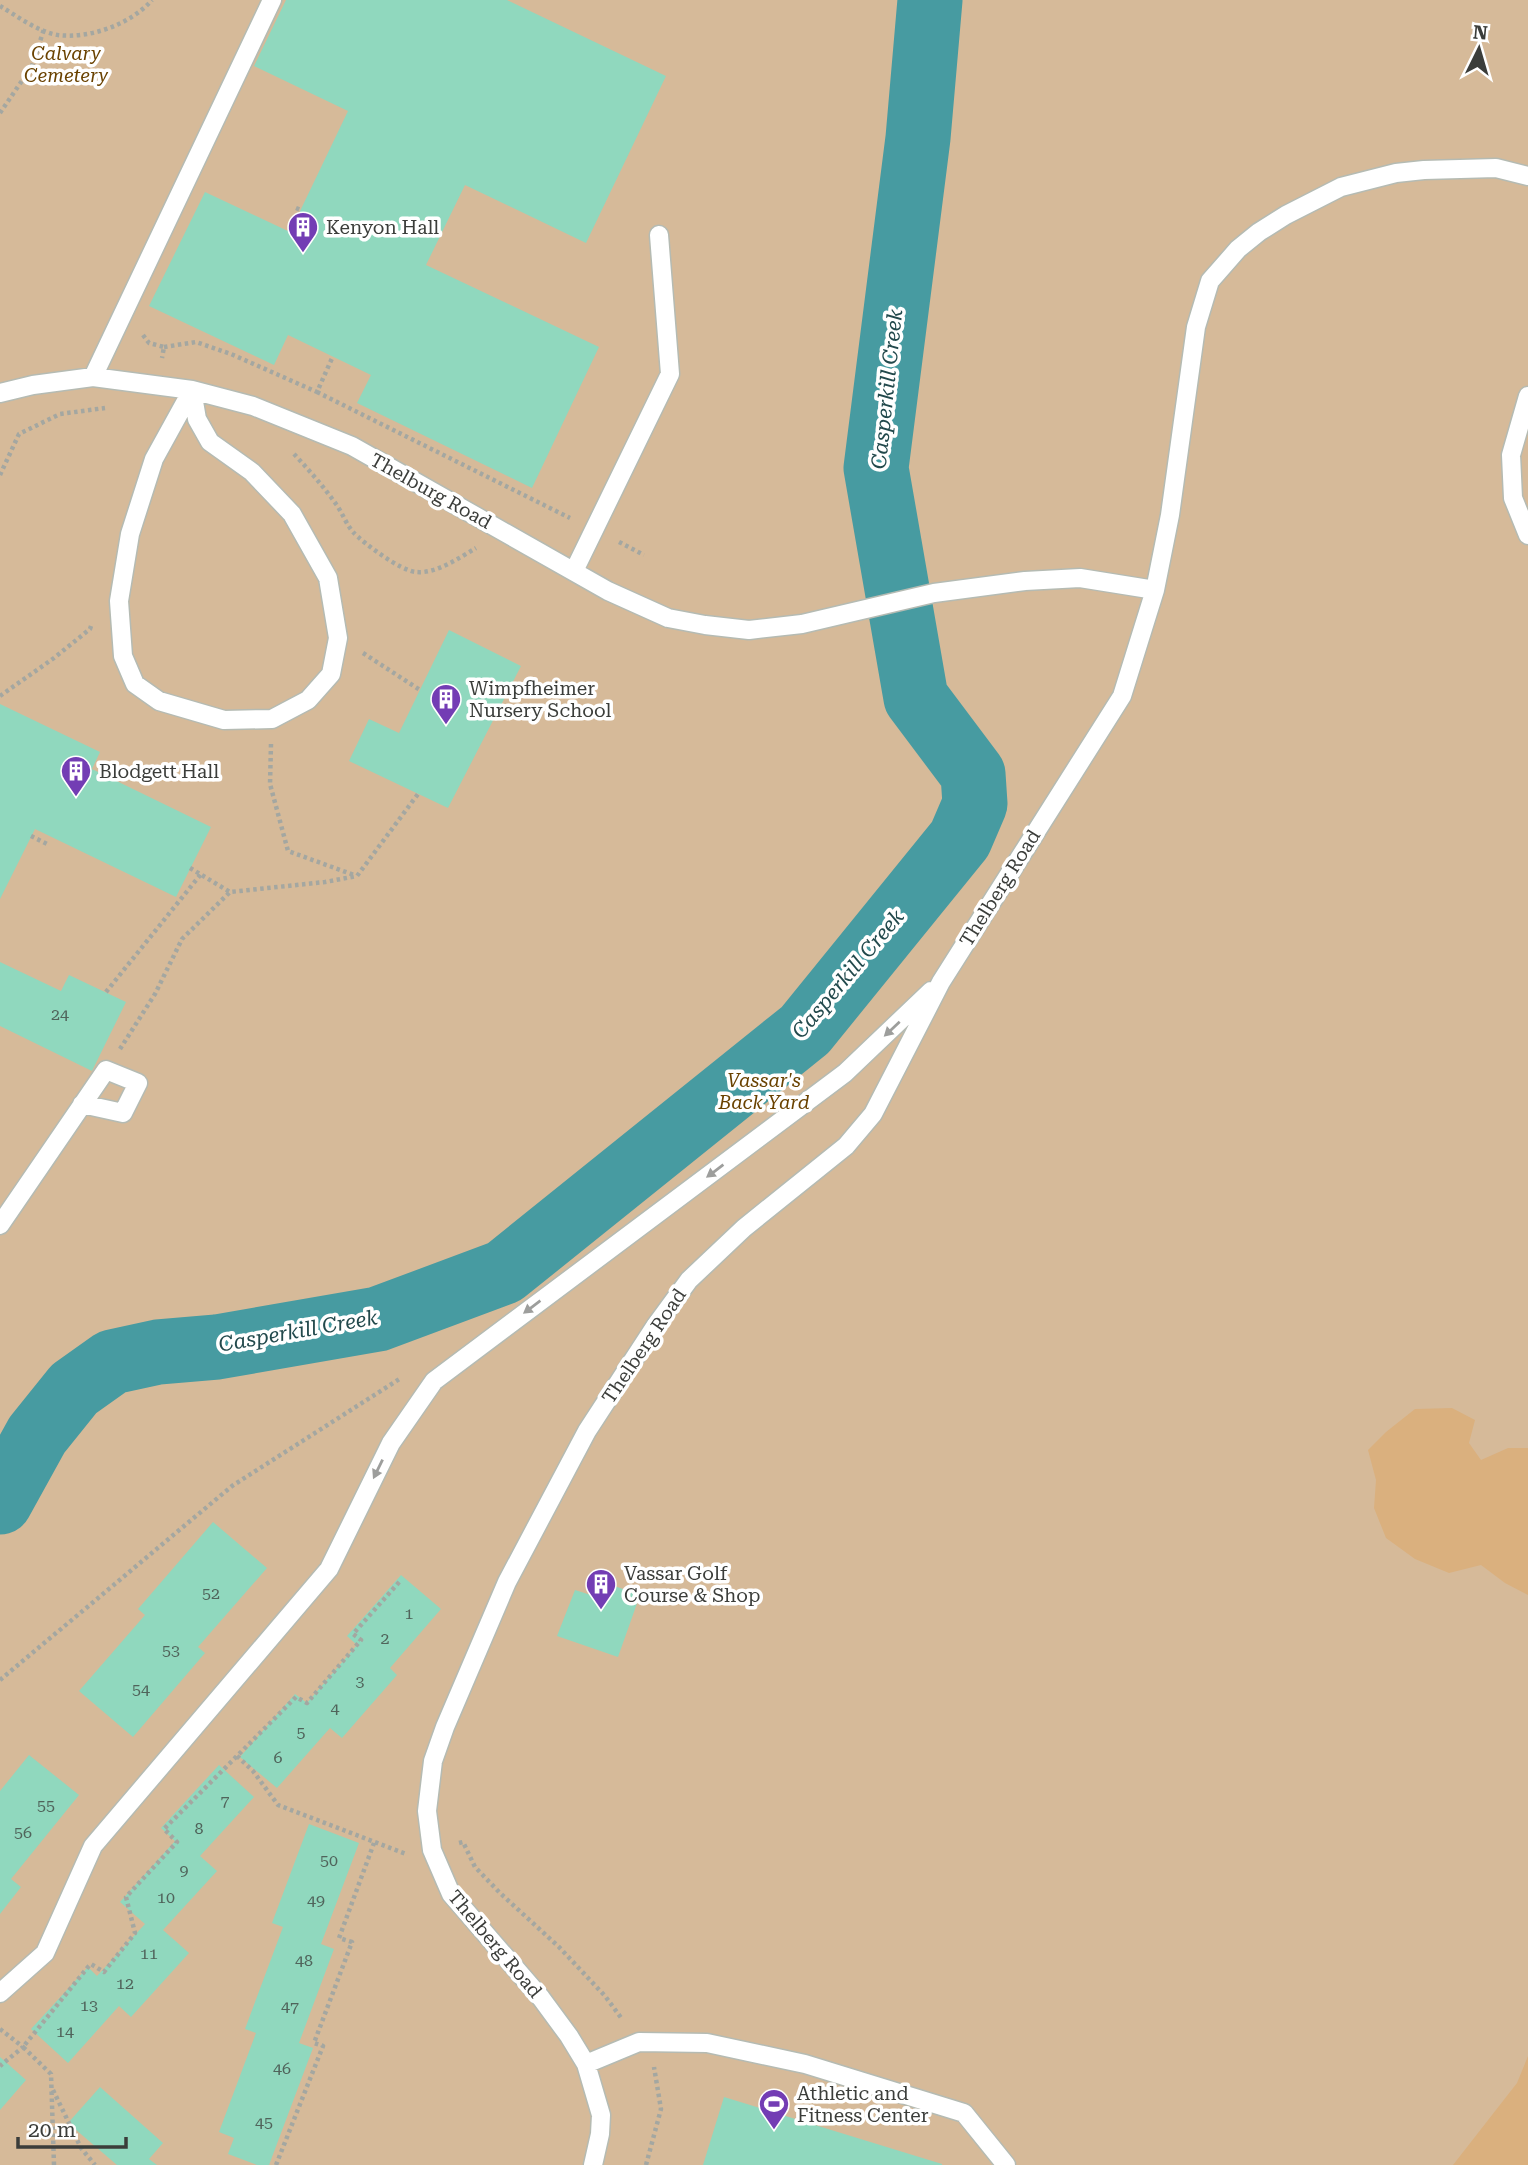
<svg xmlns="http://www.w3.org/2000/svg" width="1528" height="2165" font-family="'Roboto Serif',serif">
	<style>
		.green { fill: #d6ba99 }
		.forest { fill: #dab07e }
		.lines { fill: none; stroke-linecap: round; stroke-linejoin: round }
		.river { stroke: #479ba1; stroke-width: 65 }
		.building { fill: #90d8be }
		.service-casing { stroke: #b5bbb3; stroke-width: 21 }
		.path { stroke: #a4a7a1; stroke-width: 4.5; stroke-dasharray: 3.5 3.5; stroke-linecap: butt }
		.service { stroke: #fff; stroke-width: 18 }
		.oneway { fill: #9d9e9c }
		.labels { text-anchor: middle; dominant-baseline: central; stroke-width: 7; stroke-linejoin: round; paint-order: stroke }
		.number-label { font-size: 16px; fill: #50645b }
		.park-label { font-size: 19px; font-style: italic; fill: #6a4200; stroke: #fff }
		.poi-label { font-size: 19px; fill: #3b3d3a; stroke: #fff; text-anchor: start }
		.street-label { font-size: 19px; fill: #3b3d3a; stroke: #fff }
		.water-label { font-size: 21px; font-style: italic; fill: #22494c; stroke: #fff }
	</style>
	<rect width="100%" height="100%" fill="#e4e9e1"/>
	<path class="green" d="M0,0H1528V2165H0Z"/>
	<path class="forest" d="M1452,1408L1475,1420L1469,1443L1481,1460L1508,1448H1528V1595L1505,1583L1481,1565L1449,1573L1415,1559L1386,1538L1374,1508L1376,1480L1368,1450L1386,1432L1415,1409Z
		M1528,2056V2165H1453L1517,2083Z"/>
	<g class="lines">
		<path class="river" d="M0,1502L37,1435L74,1389L112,1362L158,1352L217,1347L378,1319L504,1272L805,1030L960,839L975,804L973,774L916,698L876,468L918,138L930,0"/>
	</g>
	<path class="building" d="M286,0H507L666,76L586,243L465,185L426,265L599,347L532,488L357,403L371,375L288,335L274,365L149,306L205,192L290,232L348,111L254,66Z
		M449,630L521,666L448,808L349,761L369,719L399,733Z
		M0,704L100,752L92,769L211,827L176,897L35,829L0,899Z
		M0,962L61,991L69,975L126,1002L92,1071L0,1026Z
		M213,1522L267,1568L198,1647L205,1653L133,1737L79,1691L145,1615L138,1609Z
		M401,1575L441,1609L390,1668L397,1675L342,1738L330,1728L277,1788L240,1757L295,1694L307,1703L357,1645L347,1636Z
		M603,1582L640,1595L618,1657L557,1636L575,1590L597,1597Z
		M29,1755L79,1795L11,1879L21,1887L0,1914V1791Z
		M219,1765L254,1797L200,1856L217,1871L163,1930L189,1953L131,2017L119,2006L68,2063L31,2029L88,1967L97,1976L145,1924L120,1902L175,1841L161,1828Z
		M309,1824L359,1843L321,1944L334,1949L299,2043L313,2048L269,2165H257L228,2154L234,2138L219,2132L256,2033L245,2029L283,1927L272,1923Z
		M0,2057L26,2080L0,2110Z
		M100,2087L163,2143L149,2159L157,2165H117L68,2123Z
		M724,2097L942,2164V2165H703Z"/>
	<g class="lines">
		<g class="service-casing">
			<path id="service" d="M93,377L272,0
				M192,390L197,419L210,442L252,472L292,514L328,578L338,638L331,674L308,700L272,719L224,720L159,701L135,684L123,656L119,601L130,534L154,459Z
				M0,393L33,385L93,377L192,390L253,406L352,446L608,591L668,618L705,625L749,630L802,624L934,593L1025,581L1080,578L1155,590
				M1528,396L1511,455L1513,498L1528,535
				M574,571L670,374L659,235
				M0,1225L106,1070L138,1083L123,1113L82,1104
				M0,1993L45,1953L93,1846L329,1569L391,1443L434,1381L845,1073L931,991
				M586,2064L639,2042L707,2043L805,2064L964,2113L1006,2165
				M593,2165L600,2134L601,2115L586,2064L569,2036L541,1998L451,1894L432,1850L427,1811L433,1761L445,1727L507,1582L587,1431L656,1325L689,1280L744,1228L846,1146L873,1114L941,982L1122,696L1155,590L1170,515L1196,327L1210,281L1238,249L1259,232L1286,215L1341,187L1396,173L1424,170L1496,168L1528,176"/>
		</g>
		<path class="path" d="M0,6C17,16 38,32 58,35C90,39 131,24 152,0
			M0,113L32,66L44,29
			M296,208L301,210
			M143,335L149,343L164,347L162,358
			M164,347L196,342L231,354L317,392L333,356
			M317,392L570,518
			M294,454C309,470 323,486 336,504C342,512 346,524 353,532C363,543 401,571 416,572C436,574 459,558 476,548
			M0,475L19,434L60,414L105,408
			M619,542L644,555
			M363,653L420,690
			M0,696L54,658L90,629L92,623
			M271,744L270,784L288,851L354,875
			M31,836L47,844
			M190,868L230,892
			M106,992L201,874
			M120,1049L155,994L182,939L230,892L325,882L357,876L418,794
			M0,1680L232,1486L401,1378
			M237,1756L253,1771L278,1805L406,1854
			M459,1843L463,1842L475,1867L500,1893L559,1947L605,1996L622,2019
			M0,2029L23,2047L0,2066
			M53,2090L81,2148L95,2165
			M54,2165L51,2074L23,2047L88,1967L91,1964L104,1972L135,1933L126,1897L177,1842L164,1829L296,1697L307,1703L361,1640L353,1634L401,1580
			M276,2165L323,2046L314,2043L352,1942L339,1938L374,1843
			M646,2165L661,2109L654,2067"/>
		<use href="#service" class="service"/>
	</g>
	<defs><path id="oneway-solid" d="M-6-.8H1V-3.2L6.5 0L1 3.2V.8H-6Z" transform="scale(1.75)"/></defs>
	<g class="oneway">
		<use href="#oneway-solid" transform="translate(892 1029) rotate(137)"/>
		<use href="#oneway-solid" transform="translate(715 1171) rotate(143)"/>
		<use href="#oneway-solid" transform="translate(532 1307) rotate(143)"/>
		<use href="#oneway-solid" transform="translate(378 1469) rotate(116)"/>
	</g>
	<defs>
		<g id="building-pin" transform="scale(1.575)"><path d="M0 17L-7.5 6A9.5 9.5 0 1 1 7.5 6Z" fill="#733db4" stroke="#fff"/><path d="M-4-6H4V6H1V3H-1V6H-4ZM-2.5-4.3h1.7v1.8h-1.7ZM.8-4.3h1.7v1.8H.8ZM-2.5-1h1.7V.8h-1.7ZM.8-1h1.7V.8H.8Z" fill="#fff"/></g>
		<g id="stadium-pin" transform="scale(1.575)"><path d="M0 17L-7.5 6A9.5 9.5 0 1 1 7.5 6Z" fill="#733db4" stroke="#fff"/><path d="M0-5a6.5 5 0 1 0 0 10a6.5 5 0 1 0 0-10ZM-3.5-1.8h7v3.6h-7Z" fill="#fff"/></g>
	</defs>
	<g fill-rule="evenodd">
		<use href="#building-pin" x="303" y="227"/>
		<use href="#building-pin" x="446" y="699"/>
		<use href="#building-pin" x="76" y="771"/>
		<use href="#building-pin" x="601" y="1584"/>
		<use href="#stadium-pin" x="774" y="2104"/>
	</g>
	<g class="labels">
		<g class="number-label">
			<text x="60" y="1014">24</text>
			<text x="211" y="1593">52</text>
			<text x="409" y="1613">1</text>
			<text x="385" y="1638">2</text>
			<text x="171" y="1650">53</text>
			<text x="360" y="1681">3</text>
			<text x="141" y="1689">54</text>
			<text x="335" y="1708">4</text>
			<text x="301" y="1732">5</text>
			<text x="278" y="1757">6</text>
			<text x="225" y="1800">7</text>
			<text x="46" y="1805">55</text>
			<text x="199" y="1828">8</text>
			<text x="23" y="1832">56</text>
			<text x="329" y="1860">50</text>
			<text x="184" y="1870">9</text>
			<text x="166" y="1897">10</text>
			<text x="316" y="1900">49</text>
			<text x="149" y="1953">11</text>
			<text x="304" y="1960">48</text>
			<text x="125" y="1983">12</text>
			<text x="89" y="2005">13</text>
			<text x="290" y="2006">47</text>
			<text x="65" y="2031">14</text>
			<text x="282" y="2068">46</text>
			<text x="264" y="2122">45</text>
		</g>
		<g class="park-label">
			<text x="66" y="53">Calvary<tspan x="66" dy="22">Cemetery</tspan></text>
			<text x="764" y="1080">Vassar's<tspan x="764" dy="22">Back Yard</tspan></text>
		</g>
		<g class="poi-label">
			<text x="326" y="227">Kenyon Hall</text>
			<text x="469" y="688">Wimpfheimer<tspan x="469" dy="22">Nursery School</tspan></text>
			<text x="99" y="771">Blodgett Hall</text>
			<text x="624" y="1573">Vassar Golf<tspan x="624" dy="22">Course &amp; Shop</tspan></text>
			<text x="797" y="2093">Athletic and<tspan x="797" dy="22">Fitness Center</tspan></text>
		</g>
		<g class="street-label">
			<text transform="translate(431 491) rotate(29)">Thelburg Road</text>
			<text transform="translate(1000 888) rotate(-58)">Thelberg Road</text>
			<text transform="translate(644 1346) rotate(-56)">Thelberg Road</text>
			<text transform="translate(495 1944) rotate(50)">Thelberg Road</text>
		</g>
		<g class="water-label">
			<text transform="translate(887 389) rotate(-84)">Casperkill Creek</text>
			<text transform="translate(848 974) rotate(-50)">Casperkill Creek</text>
			<text transform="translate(298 1331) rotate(-10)">Casperkill Creek</text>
		</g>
	</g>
	<g transform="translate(1479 49) rotate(5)" stroke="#ffffff" stroke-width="5" paint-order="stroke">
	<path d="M0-5L12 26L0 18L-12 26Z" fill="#3b3d3a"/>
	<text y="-10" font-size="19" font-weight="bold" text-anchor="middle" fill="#3b3d3a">N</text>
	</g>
	<path d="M18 2137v10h108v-10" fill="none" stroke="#3b3d3a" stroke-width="3.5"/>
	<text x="28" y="2137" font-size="21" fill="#3b3d3a" stroke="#ffffff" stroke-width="5" paint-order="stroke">20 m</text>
</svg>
